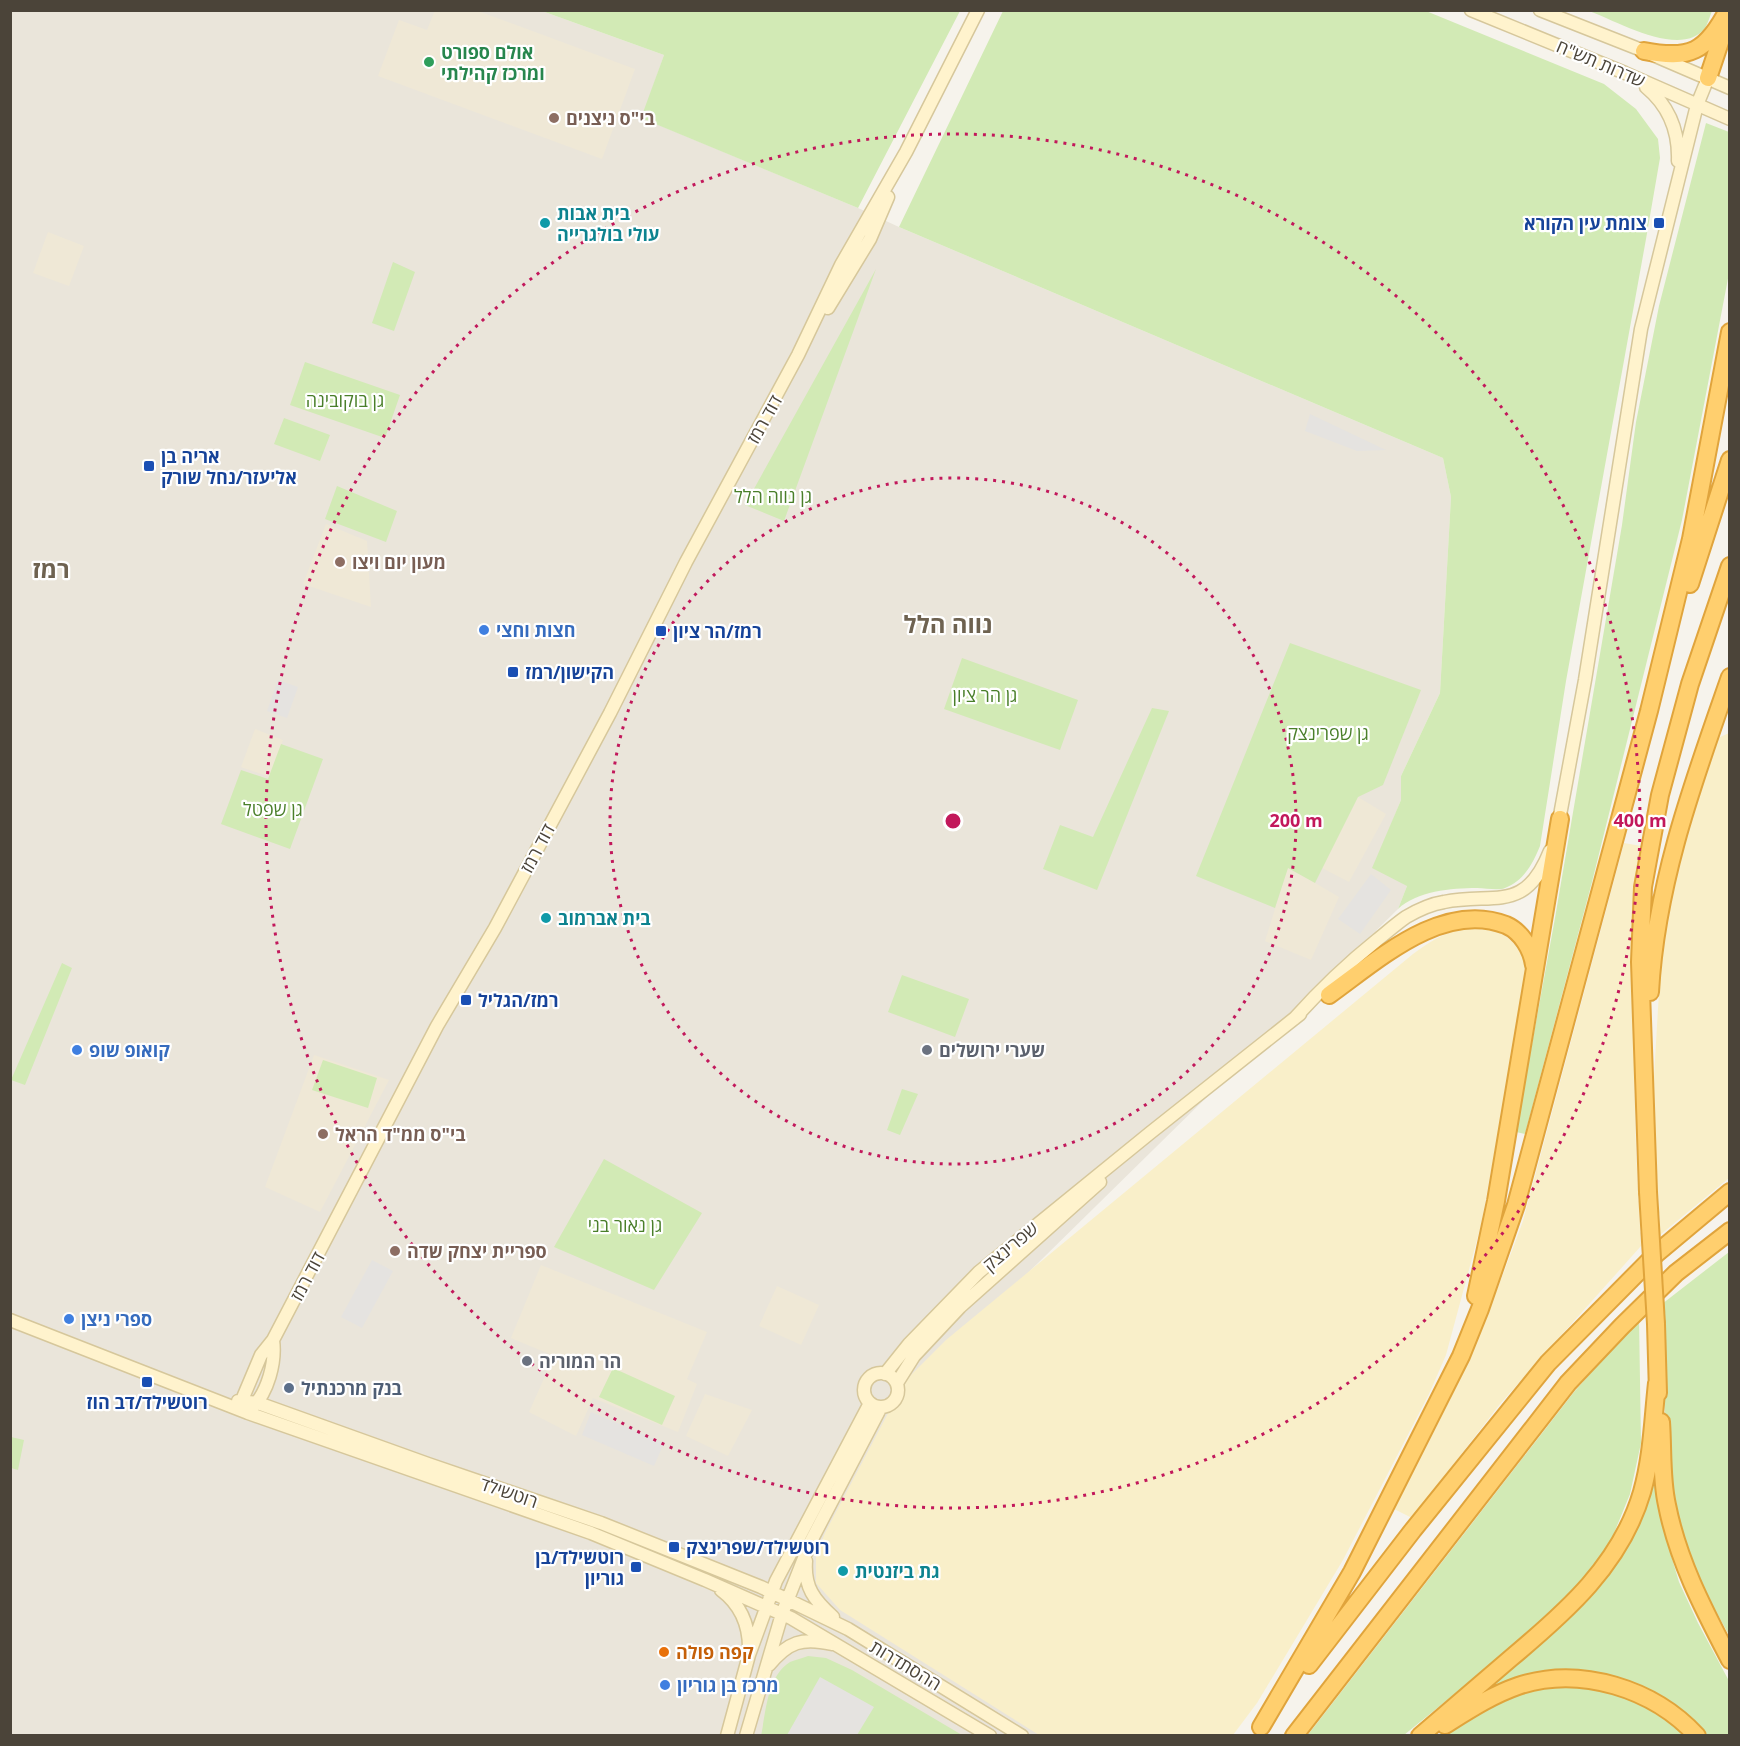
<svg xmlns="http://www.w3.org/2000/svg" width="1740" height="1746" font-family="'Open Sans',Heebo,sans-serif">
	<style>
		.residential { fill: #eae5da }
		.education { fill: #efe8d6 }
		.green { fill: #d2eab5 }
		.sand { fill: #f9efc9 }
		.parking { fill: #e5e3e0 }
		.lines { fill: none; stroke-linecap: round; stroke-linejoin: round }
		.secondary-casing { stroke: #d6c79b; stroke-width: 15 }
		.highway-casing { stroke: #e0a43c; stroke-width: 20 }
		.secondary { stroke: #fff3cd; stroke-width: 12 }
		.highway { stroke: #ffcf6e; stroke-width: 16 }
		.highway-bridge-casing { stroke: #e0a43c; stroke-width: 20; stroke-linecap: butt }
		.highway-bridge { stroke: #ffcf6e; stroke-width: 16 }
		.ring { fill: none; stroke: #c2185b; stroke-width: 3; stroke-dasharray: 3 6 }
		.leisure-dot { fill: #2e9e5b; stroke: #fff; stroke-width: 2 }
		.education-dot { fill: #8d6e63; stroke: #fff; stroke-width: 2 }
		.culture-dot { fill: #0f9aa8; stroke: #fff; stroke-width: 2 }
		.transit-dot { fill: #1a4fb4; stroke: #fff; stroke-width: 2 }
		.shop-dot { fill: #3f7fe0; stroke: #fff; stroke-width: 2 }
		.worship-dot { fill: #6b7280; stroke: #fff; stroke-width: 2 }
		.service-dot { fill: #5c6f8a; stroke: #fff; stroke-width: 2 }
		.food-dot { fill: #e8710a; stroke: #fff; stroke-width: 2 }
		.labels { text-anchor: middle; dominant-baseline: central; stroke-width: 4.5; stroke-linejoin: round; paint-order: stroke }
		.leisure-label { font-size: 18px; font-weight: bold; fill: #27864d; stroke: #fff; text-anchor: start }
		.street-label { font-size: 18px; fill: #4b4439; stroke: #fff }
		.education-label { font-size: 18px; font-weight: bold; fill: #785e54; stroke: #fff; text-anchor: start }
		.culture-label { font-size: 18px; font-weight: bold; fill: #0d838f; stroke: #fff; text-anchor: start }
		.transit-label { font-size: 18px; font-weight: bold; fill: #164399; stroke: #fff; text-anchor: start }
		.park-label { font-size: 18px; fill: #4a7f2a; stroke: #fff }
		.shop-label { font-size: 18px; font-weight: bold; fill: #366cbe; stroke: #fff; text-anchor: start }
		.worship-label { font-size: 18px; font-weight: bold; fill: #5b616d; stroke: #fff; text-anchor: start }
		.service-label { font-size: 18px; font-weight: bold; fill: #4e5e75; stroke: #fff; text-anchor: start }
		.food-label { font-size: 18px; font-weight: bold; fill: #c56008; stroke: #fff; text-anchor: start }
		.district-label { font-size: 24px; font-weight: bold; fill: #6e6250; stroke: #fff }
		.centre { fill: #c2185b; stroke: #fff; stroke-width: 3 }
		.ring-label { font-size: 18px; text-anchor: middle; font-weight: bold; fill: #c2185b; stroke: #fff; stroke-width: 4.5; stroke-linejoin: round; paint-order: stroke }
	</style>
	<rect width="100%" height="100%" fill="#f6f3ec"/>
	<path class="residential" d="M11,11H542L664,55L642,118L858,208L899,227L1443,458L1451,497L1440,693L1401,776V800L1390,827L1407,886L1398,909L918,1381L1059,1735L11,1736Z"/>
	<path class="education" d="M435,10L478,11L635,69L602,159L378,76L399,20L427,30Z
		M48,232L84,246L69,286L33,273Z
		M326,524L367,541L371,607L303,584Z
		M255,729L283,740L270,777L241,767Z
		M1358,797L1386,814L1349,882L1322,868Z
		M1288,867L1339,897L1311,960L1265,941Z
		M314,1055L389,1080L320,1212L265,1187Z
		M541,1265L707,1332L687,1379L697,1384L678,1432L593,1398L576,1436L529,1412L554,1356L511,1338Z
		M777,1286L819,1305L801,1345L759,1326Z
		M705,1394L752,1410L728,1456L686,1436Z"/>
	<path class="green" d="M542,11L960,10V11L858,208L641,118L664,55Z
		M1003,11H1426L1604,84L1636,109L1658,139L1660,158L1646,239L1566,681L1540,846C1533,863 1524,881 1505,888C1498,891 1486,888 1477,888C1451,888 1417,891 1398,909L1407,886L1372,868L1401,800V776L1440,693L1451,497L1443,458L899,227Z
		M1589,11H1712C1710,16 1708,23 1705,28C1681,59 1617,21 1589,11Z
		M1706,123L1729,132L1730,268L1682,520L1592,882L1525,1134L1516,1132L1555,918L1622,525L1636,422L1659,306Z
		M393,262L415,272L394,331L372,323Z
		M876,269L784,521L745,505Z
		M305,362L400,395L385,438L290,405Z
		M284,418L330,435L320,461L274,444Z
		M337,486L397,511L386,542L325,519Z
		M1290,643L1421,690L1383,785L1358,797L1315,883L1288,868L1275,908L1196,876Z
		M962,658L1078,700L1060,750L944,709Z
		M1152,708L1169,711L1097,890L1043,869L1060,825L1093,837Z
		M281,744L323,759L290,849L221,824L241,770L268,779Z
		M62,963L72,968L25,1085L11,1080Z
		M902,975L969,999L955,1037L888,1012Z
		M323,1060L377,1078L368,1108L312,1090Z
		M902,1089L918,1094L900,1135L887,1130Z
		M604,1159L702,1213L654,1290L554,1247Z
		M1729,1252V1635C1715,1609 1698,1582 1689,1554C1663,1474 1663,1388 1662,1304Z
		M1639,1318L1641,1443L1630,1494L1601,1565L1505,1653L1404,1735L1307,1736L1574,1392Z
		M613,1368L675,1396L662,1425L599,1397Z
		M11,1437L24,1440L18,1470L11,1468Z
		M1655,1476L1662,1525L1679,1582L1698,1623L1729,1681V1735H1707L1672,1704L1657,1695L1623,1680L1493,1690L1489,1685C1540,1644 1593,1606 1626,1549C1640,1527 1646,1500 1655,1476Z
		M808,1656L826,1658L852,1670L962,1735L761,1736C766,1712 767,1676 790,1662C795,1660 803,1658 808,1656Z
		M1604,1683L1697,1736H1437L1485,1700L1520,1685Z"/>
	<path class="sand" d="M1729,733V1178L1660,1235L1653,1094L1661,958L1675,871L1685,835L1718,738Z
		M1624,843L1641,846L1631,932L1636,1150L1641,1246L1500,1404L1412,1518L1394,1509C1444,1416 1487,1321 1523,1221Z
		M1480,925C1508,934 1518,942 1528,970L1481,1225L1446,1355L1429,1394L1343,1560L1257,1703L1233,1735H1039L840,1610L816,1583V1555L825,1533L905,1381L946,1340L1413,954C1438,936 1450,930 1480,925Z"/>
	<path class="parking" d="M1310,414L1386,450L1357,451L1305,431Z
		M278,680L298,687L287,718L267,711Z
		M1371,874L1391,890L1360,934L1338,919Z
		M372,1260L393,1271L362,1328L341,1317Z
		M591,1412L664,1443L654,1466L582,1435Z
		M820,1677L874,1707L857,1735H787Z"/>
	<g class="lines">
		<g class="secondary-casing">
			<path id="secondary" d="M1471,10L1625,73L1730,119
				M1540,10L1644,51L1730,88
				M1646,87C1669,106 1679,132 1678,161
				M828,308L870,239L888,197
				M1558,826L1585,680L1641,329L1697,105L1708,78
				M1294,1019C1320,990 1347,964 1377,940C1387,932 1396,924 1406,917C1418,910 1431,904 1444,902C1495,892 1525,914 1550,851
				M10,1320L248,1413L591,1533L705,1580L791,1618L990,1736
				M864 1390a17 17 0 1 1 34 0a17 17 0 1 1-34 0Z
				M885,1374L909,1344L979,1272L1150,1133L1300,1014
				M897,1383L914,1356L960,1307L1100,1182
				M238,1401L258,1403L428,1464L601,1523L761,1587L848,1629L1022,1736
				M252,1408C268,1392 276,1362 273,1340
				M248,1413L242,1400L261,1355L273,1340L437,1026L495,928L610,713L686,562L798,355L841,265L906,152L978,10
				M806,1561C804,1587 814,1600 833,1617
				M721,1590C741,1605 749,1624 749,1648
				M769,1665C788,1642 802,1637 832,1644
				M727,1736L749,1655L776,1581L870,1403
				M746,1736L782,1614L810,1543L881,1407"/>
		</g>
		<g class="highway-casing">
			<path id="highway" d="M1644,51C1690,60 1706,52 1728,10
				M1708,78L1725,27
				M1690,584L1730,460
				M1650,992C1656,882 1694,780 1730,677
				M1329,995C1378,960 1443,900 1506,925C1522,932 1532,950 1534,965
				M1648,1192L1640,962L1643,887L1660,795L1690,684L1730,566
				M1476,1296L1496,1201L1560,819
				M1656,1324L1658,1393
				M1661,1422C1663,1449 1661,1479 1667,1505C1678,1561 1704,1610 1730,1660
				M1309,1665L1413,1530L1548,1363L1657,1253L1730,1192
				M1445,1725C1469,1710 1492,1695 1518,1686C1580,1665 1654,1689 1697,1736
				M1261,1727L1352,1572L1461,1356L1480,1309L1516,1205L1649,711L1691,539L1730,332
				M1294,1736L1568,1383L1622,1326L1676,1273L1730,1231
				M1420,1736C1450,1710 1481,1684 1511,1658C1566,1612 1621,1564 1642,1492C1652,1457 1653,1419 1657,1383"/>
		</g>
		<use href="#secondary" class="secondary"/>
		<use href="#highway" class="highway"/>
		<g class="highway-bridge-casing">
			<path id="highway-bridge" d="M1648,1192L1656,1324"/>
		</g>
		<use href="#highway-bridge" class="highway-bridge"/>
	</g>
	<g class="ring">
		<circle cx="953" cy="821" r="343"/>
		<circle cx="953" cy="821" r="687"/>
	</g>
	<circle class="leisure-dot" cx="429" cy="62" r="6"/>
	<g class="education-dot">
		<circle cx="554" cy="118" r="6"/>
		<circle cx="340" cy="562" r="6"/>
		<circle cx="323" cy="1134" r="6"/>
		<circle cx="395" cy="1251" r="6"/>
	</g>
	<g class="culture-dot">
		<circle cx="545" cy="223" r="6"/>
		<circle cx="546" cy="918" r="6"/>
		<circle cx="843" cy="1571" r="6"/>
	</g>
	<g class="transit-dot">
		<rect x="1653" y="217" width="12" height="12" rx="3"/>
		<rect x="143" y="460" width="12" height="12" rx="3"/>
		<rect x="655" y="625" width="12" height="12" rx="3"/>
		<rect x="507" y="666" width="12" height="12" rx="3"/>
		<rect x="460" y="994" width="12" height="12" rx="3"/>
		<rect x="141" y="1376" width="12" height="12" rx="3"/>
		<rect x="668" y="1541" width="12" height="12" rx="3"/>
		<rect x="630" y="1561" width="12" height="12" rx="3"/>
	</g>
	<g class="shop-dot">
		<circle cx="484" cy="630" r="6"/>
		<circle cx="77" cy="1050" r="6"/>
		<circle cx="69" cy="1319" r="6"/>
		<circle cx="665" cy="1685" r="6"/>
	</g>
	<g class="worship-dot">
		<circle cx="927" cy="1050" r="6"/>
		<circle cx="527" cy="1361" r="6"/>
	</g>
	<circle class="service-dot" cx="289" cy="1388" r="6"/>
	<circle class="food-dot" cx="664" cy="1652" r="6"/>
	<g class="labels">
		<g class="leisure-label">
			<text x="441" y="52">אולם ספורט<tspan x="441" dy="21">ומרכז קהילתי</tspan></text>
		</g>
		<g class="street-label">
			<text transform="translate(1601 63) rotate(23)">שדרות תש"ח</text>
			<text transform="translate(764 419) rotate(-61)">דוד רמז</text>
			<text transform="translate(537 848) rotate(-62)">דוד רמז</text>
			<text transform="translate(1010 1246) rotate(-40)">שפרינצק</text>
			<text transform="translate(307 1276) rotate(-62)">דוד רמז</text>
			<text transform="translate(509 1492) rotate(19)">רוטשילד</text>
			<text transform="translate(906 1665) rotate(31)">ההסתדרות</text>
		</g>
		<g class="education-label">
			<text x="566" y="118">בי"ס ניצנים</text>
			<text x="352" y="562">מעון יום ויצו</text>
			<text x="335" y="1134">בי"ס ממ"ד הראל</text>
			<text x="407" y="1251">ספריית יצחק שדה</text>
		</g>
		<g class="culture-label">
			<text x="557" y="213">בית אבות<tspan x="557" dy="21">עולי בולגרייה</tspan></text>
			<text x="558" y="918">בית אברמוב</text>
			<text x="855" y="1571">גת ביזנטית</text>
		</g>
		<g class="transit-label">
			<text x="1647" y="223" text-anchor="end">צומת עין הקורא</text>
			<text x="161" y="456">אריה בן<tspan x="161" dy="21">אליעזר/נחל שורק</tspan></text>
			<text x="673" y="631">רמז/הר ציון</text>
			<text x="525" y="672">הקישון/רמז</text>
			<text x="478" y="1000">רמז/הגליל</text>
			<text x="147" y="1402" text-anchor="middle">רוטשילד/דב הוז</text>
			<text x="686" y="1547">רוטשילד/שפרינצק</text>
			<text x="624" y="1557" text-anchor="end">רוטשילד/בן<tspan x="624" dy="21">גוריון</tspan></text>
		</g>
		<g class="park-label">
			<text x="345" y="400">גן בוקובינה</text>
			<text x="773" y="496">גן נווה הלל</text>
			<text x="985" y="695">גן הר ציון</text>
			<text x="1328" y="733">גן שפרינצק</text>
			<text x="273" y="809">גן שפטל</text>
			<text x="625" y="1225">גן נאור בני</text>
		</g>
		<g class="shop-label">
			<text x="496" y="630">חצות וחצי</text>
			<text x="89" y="1050">קואופ שופ</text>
			<text x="81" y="1319">ספרי ניצן</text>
			<text x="677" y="1685">מרכז בן גוריון</text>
		</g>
		<g class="worship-label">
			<text x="939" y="1050">שערי ירושלים</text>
			<text x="539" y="1361">הר המוריה</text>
		</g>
		<g class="service-label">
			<text x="301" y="1388">בנק מרכנתיל</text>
		</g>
		<g class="food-label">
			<text x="676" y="1652">קפה פולה</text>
		</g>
		<g class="district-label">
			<text x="51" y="568">רמז</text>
			<text x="948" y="623">נווה הלל</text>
		</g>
	</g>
	<circle cx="953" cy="821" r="9" class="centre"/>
	<g class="ring-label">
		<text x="1296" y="827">200 m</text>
		<text x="1640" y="827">400 m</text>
	</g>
	<rect width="1740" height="1746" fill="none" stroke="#4b4439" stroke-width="24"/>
</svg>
